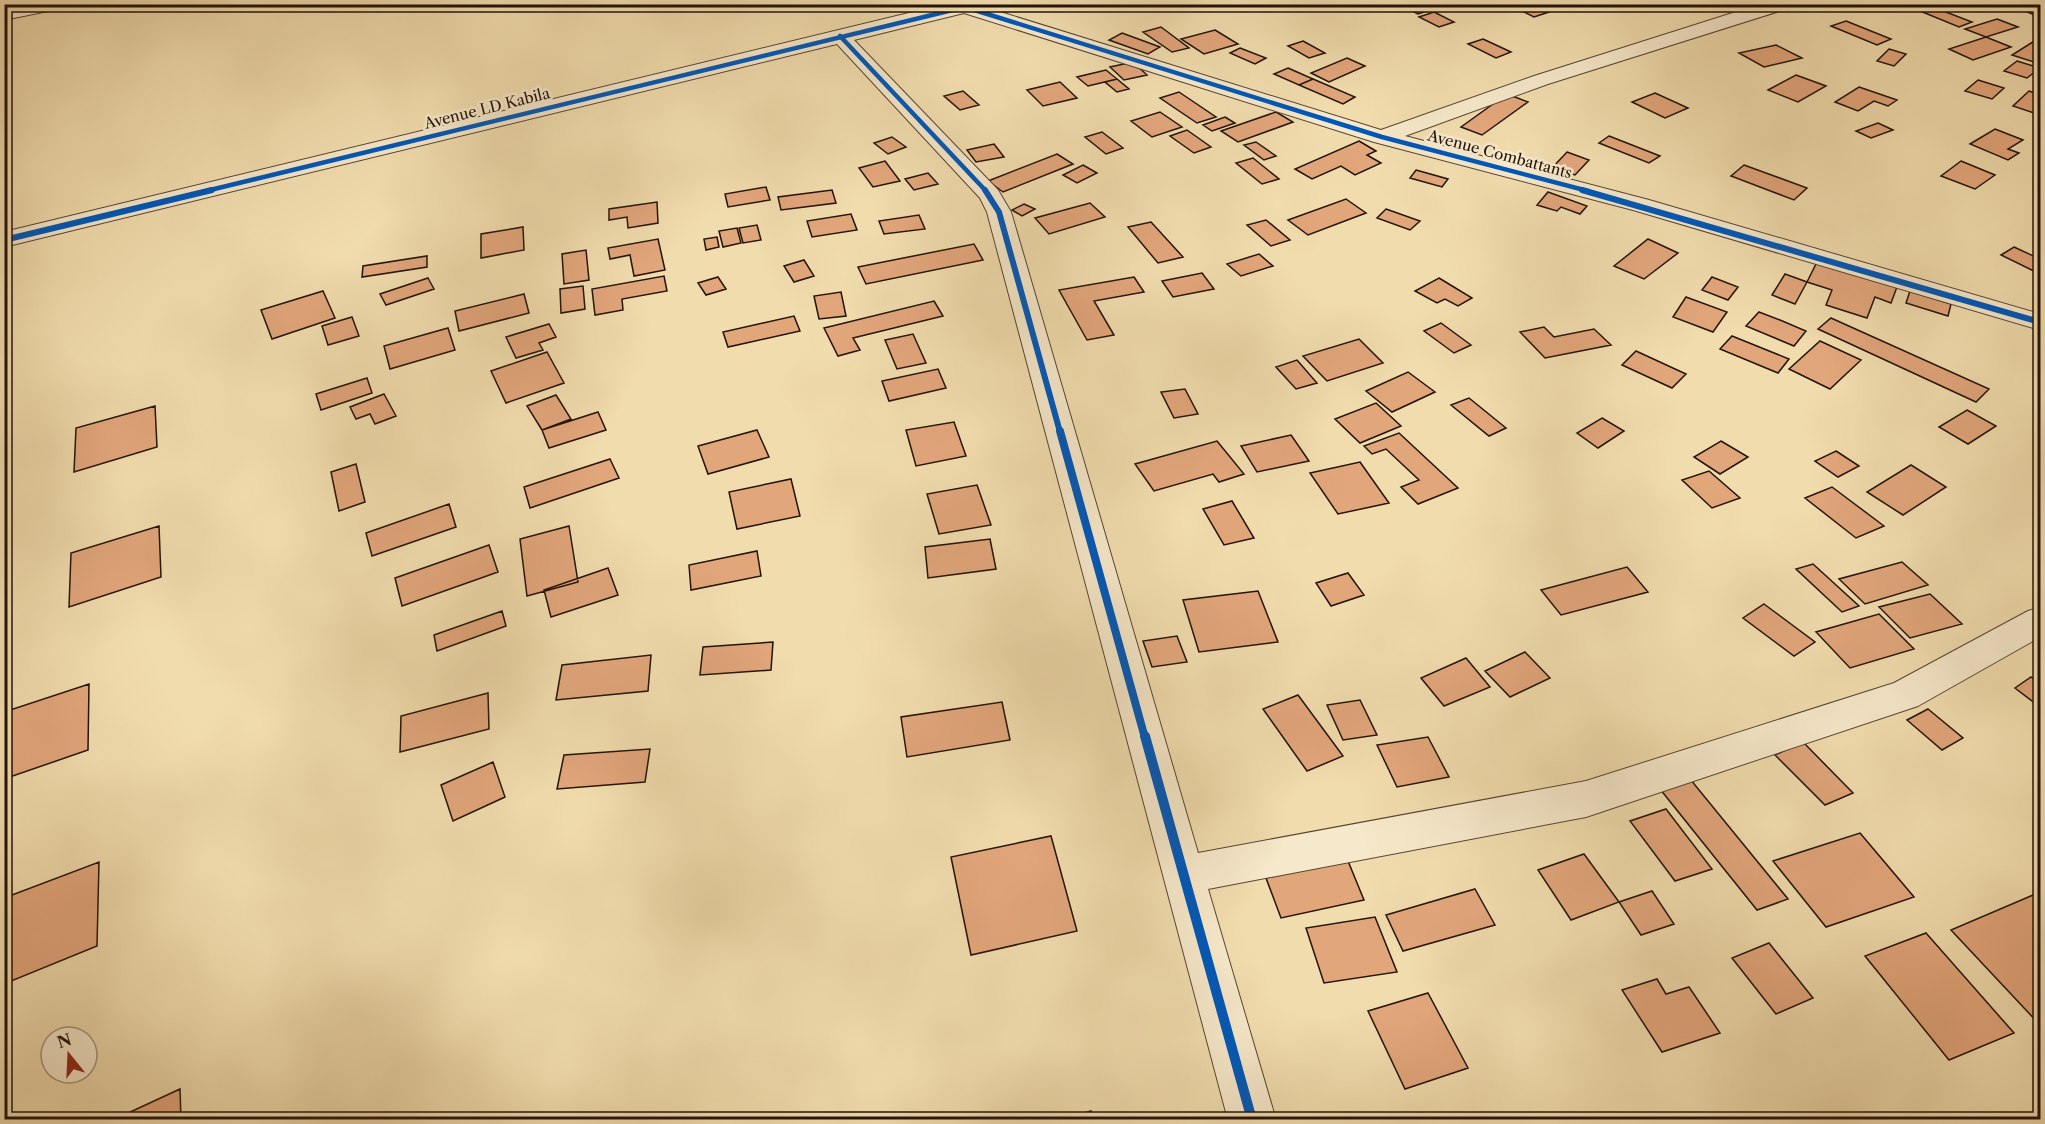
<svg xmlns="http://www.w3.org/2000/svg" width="2045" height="1124" font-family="'Libre Caslon Text',serif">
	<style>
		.building { fill: #e2a67b; stroke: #221309; stroke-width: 1.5 }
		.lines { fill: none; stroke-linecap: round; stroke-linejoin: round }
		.minor-casing { stroke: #564532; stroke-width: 2 }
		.minor { fill: #f6e8ca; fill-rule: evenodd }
		.cycleway-far3-casing { stroke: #f6e8ca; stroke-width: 7 }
		.cycleway-far2-casing { stroke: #f6e8ca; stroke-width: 9 }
		.cycleway-far1-casing { stroke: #f6e8ca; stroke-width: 11 }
		.cycleway-casing { stroke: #f6e8ca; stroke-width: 14 }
		.cycleway-far3 { stroke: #0057b8; stroke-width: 4.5 }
		.cycleway-far2 { stroke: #0057b8; stroke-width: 6 }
		.cycleway-far1 { stroke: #0057b8; stroke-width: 8 }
		.cycleway { stroke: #0057b8; stroke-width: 10 }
		.labels { text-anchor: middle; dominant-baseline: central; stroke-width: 5; stroke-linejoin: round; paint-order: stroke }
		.far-street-label { font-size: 15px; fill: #221309; stroke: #f6e8ca }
	</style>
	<rect width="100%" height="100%" fill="#f1dcad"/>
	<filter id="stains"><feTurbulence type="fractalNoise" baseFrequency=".00333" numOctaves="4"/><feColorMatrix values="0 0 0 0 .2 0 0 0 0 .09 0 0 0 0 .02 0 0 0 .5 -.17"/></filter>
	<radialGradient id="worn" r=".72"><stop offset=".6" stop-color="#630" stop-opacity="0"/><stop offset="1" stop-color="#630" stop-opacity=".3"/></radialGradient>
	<path class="building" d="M1412,4H1433L1439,7L1418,14L1404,7Z
		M1508,4H1533L1549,12L1534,17Z
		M1903,4H1925L1972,22L1959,27Z
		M2024,4H2040V17L2015,7Z
		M1434,12L1454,22L1439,27L1419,17Z
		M1997,19L2018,27L1986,37L1965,29Z
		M1846,21L1891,39L1877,45L1831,26Z
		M1161,27L1189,48L1172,52L1143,32Z
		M1215,30L1238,44L1204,54L1181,39Z
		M1122,33L1160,47L1148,54L1109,40Z
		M1986,37L2011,47L1973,60L1949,49Z
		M1483,39L1511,52L1496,58L1468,44Z
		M2036,40L2040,41V64L2012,55Z
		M1303,41L1325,53L1309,58L1288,46Z
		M1776,45L1802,58L1764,67L1739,53Z
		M1240,48L1266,58L1255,64L1230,53Z
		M1889,49L1906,54L1894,66L1877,61Z
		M1347,58L1365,66L1329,82L1311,73Z
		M2017,61L2040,68L2027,78L2004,71Z
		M1133,62L1147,75L1124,80L1110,67Z
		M1288,68L1313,79L1299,85L1274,74Z
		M1106,70L1117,79L1088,86L1077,77Z
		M1796,75L1826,86L1798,102L1768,90Z
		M1117,79L1129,89L1117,92L1105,82Z
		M1313,79L1355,97L1343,104L1299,85Z
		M1978,80L2004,88L1992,99L1965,91Z
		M1060,82L1077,98L1043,106L1027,90Z
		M1859,87L1897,100L1888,106L1874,101L1858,111L1835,102Z
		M963,91L979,105L960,110L944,96Z
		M2029,91L2040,95V115L2013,106Z
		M1179,92L1216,117L1197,123L1160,98Z
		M1655,93L1688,108L1665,118L1632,102Z
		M1507,94L1528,102L1482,135L1461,127Z
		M1160,112L1182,127L1152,137L1131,121Z
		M1276,112L1293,122L1238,142L1221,131Z
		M1225,117L1235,123L1212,131L1203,125Z
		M1878,123L1893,130L1871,138L1856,131Z
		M1995,129L2023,140L2008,149L2019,153L2008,160L1970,144Z
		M1187,130L1211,147L1194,153L1170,136Z
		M1102,132L1123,148L1106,154L1085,137Z
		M1609,136L1660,156L1649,163L1599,143Z
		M892,137L906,147L888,154L874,143Z
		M1359,141L1376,151L1367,155L1381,163L1355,175L1341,166L1312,179L1295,169Z
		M1256,142L1276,156L1264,160L1244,145Z
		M994,144L1004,157L976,162L967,150Z
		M1567,152L1589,160L1575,175L1552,168Z
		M1057,154L1073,164L1003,192L988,181Z
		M1253,158L1279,179L1262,184L1236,163Z
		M885,161L900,181L873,187L859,168Z
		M1961,161L1995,175L1975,189L1941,176Z
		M1083,165L1097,173L1077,183L1063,175Z
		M1744,165L1807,188L1794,200L1731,176Z
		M1416,170L1448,179L1442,187L1410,178Z
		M928,173L938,184L914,190L905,179Z
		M766,187L770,200L728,207L725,194Z
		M832,190L836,203L781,210L778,197Z
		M1548,192L1587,206L1580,214L1561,207L1557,211L1537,205Z
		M1346,199L1366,213L1308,235L1288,220Z
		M657,202L658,223L628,228L627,217L609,220V209Z
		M1090,203L1105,217L1049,234L1035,218Z
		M1024,204L1035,209L1022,216L1012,210Z
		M1386,209L1420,221L1410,230L1377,218Z
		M851,214L857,230L812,237L807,221Z
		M919,215L925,229L884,234L879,221Z
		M1266,220L1290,240L1271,246L1247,225Z
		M1151,222L1183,257L1158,263L1128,227Z
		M757,225L761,240L743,243L739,228Z
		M523,227L524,250L481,258V234Z
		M737,228L741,243L723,247L719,231Z
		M717,237L719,247L706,250L704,239Z
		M658,239L665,270L634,276L630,255L610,259L608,248Z
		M1648,239L1678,253L1644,279L1614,266Z
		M974,244L983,260L866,284L858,267Z
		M2014,247L2040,259V274L2001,255Z
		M586,250L589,280L564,284L562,254Z
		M1259,254L1273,266L1241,276L1227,264Z
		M427,256V267L362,277L363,266Z
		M804,260L814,276L794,282L784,266Z
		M1817,262L1897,287L1891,303L1875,297L1867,318L1826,305L1832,290L1807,282Z
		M1202,273L1214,289L1173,297L1162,281Z
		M1785,274L1807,282L1795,304L1772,295Z
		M664,276L667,291L622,299L623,310L595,315L592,289Z
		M718,277L726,289L706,295L698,283Z
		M1134,277L1144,292L1094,301L1114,335L1087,340L1059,290Z
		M1712,277L1738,287L1728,300L1702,290Z
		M428,278L434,289L386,305L380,294Z
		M1439,278L1472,298L1458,306L1445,299L1437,303L1415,291Z
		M583,286L585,309L561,313L560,289Z
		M323,291L335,318L272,339L261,310Z
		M1910,291L1951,304L1948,316L1906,303Z
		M841,292L846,316L819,319L814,296Z
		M524,294L529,313L459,331L455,311Z
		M1686,297L1727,312L1713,332L1673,317Z
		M934,301L943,316L853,338L860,350L838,356L824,328Z
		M1759,312L1780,320L1806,331L1794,346L1746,326Z
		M794,316L800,331L728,347L723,332Z
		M352,317L359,336L328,345L322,326Z
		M1831,318L1989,389L1976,402L1818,329Z
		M1441,323L1471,345L1454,353L1424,331Z
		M549,324L556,337L539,343L543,350L516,358L506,337Z
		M1544,327L1554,337L1594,329L1611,345L1545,358L1520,332Z
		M448,328L455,350L390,369L384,346Z
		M913,334L926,363L897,369L885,340Z
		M1732,336L1789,359L1778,373L1720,349Z
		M1359,339L1383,363L1327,381L1303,356Z
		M1820,341L1861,360L1830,389L1789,369Z
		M1636,351L1686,374L1672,388L1622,365Z
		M547,352L564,383L506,403L491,371Z
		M1297,360L1317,383L1296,389L1276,367Z
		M938,369L946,388L889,401L882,381Z
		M1408,372L1435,392L1392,412L1366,391Z
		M367,378L372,393L321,410L316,394Z
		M1185,389L1198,414L1174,418L1161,392Z
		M384,394L396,416L375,424L370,414L356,419L350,407Z
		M556,395L571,419L542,430L527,406Z
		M1469,398L1506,428L1489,436L1451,405Z
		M1376,403L1401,426L1360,443L1335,419Z
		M155,406L157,447L74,472L76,428Z
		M1967,410L1996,426L1968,444L1939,427Z
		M598,412L606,430L549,448L542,430Z
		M1602,418L1624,431L1598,448L1577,433Z
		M954,422L966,456L916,466L906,430Z
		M757,430L769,457L708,474L698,446Z
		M1399,433L1458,488L1418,504L1401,487L1419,480L1386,449L1372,454L1364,446Z
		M1291,435L1309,461L1257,472L1241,446Z
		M1217,441L1244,474L1219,482L1213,474L1154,491L1135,464Z
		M1721,441L1748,457L1720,474L1694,457Z
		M1836,451L1859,466L1838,477L1815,461Z
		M610,459L619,478L530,508L524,487Z
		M1360,462L1389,503L1338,514L1310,473Z
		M356,464L365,502L339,511L331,472Z
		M1911,465L1946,487L1903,515L1867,492Z
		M1709,471L1740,498L1712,508L1682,480Z
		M791,479L800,516L737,529L729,492Z
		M977,485L991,525L939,534L927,494Z
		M1832,487L1884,526L1856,538L1805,498Z
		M1232,501L1254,538L1224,545L1203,509Z
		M449,504L456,527L372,556L366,533Z
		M159,526L161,577L69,607L71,553Z
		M569,526L578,582L527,596L520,539Z
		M990,539L996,569L928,578L925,547Z
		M489,545L498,572L402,606L395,578Z
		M757,551L761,576L691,590L689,565Z
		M1902,562L1928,585L1865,604L1839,579Z
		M1813,564L1859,606L1842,612L1796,569Z
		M1627,567L1648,592L1561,615L1541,590Z
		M608,568L618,595L551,617L544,590Z
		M1348,573L1364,595L1331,606L1316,583Z
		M1258,591L1278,642L1199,652L1183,600Z
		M1930,594L1962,624L1910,638L1879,607Z
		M1764,604L1815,642L1794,656L1743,618Z
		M502,611L506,626L437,651L434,635Z
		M1879,614L1914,649L1850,668L1816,632Z
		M1177,636L1187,662L1152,667L1143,641Z
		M773,642L771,670L700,675L703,647Z
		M1525,652L1550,678L1510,697L1485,671Z
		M651,655L648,691L556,700L562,665Z
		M1466,658L1490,687L1444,706L1421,678Z
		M2031,677L2040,684V707L2015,688Z
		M89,684L88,750L4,779V712Z
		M488,693L489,729L400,752L401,716Z
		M1298,695L1343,756L1307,771L1263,709Z
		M1360,700L1377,735L1343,740L1327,705Z
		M1002,702L1010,740L907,757L901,717Z
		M1928,709L1963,738L1942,750L1907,720Z
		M1428,737L1449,777L1397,787L1377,745Z
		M1803,742L1853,793L1825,805L1775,755Z
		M650,749L645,782L557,789L564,755Z
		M493,762L505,797L453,821L441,785Z
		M1686,774L1788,899L1757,910L1656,784Z
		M1666,809L1712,869L1675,881L1630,821Z
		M1860,833L1914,897L1826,927L1773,861Z
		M1051,836L1077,931L971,955L951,857Z
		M1584,854L1619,902L1571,920L1538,870Z
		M1348,861L1364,900L1281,918L1266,878Z
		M99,862L97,946L4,984V898Z
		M1475,889L1495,925L1403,951L1386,915Z
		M1652,891L1674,924L1641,935L1619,902Z
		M2040,892V1025L1951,930Z
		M1375,917L1397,972L1324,983L1306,928Z
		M1926,933L2014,1033L1949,1060L1865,956Z
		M1769,943L1813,998L1776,1014L1732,958Z
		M1657,979L1666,994L1689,987L1720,1033L1662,1052L1622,990Z
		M1428,993L1468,1068L1405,1089L1368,1011Z
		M180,1089L181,1120H113Z
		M1091,1111L1093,1120H1059Z"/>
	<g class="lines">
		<g class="minor-casing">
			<path id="minor" d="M24,4H65L63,8L4,20V8Z
				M946,4H986L984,7L1381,130L1534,76L1761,4H1791L1789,8L1548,84L1405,136L1649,200L2040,314V330L1633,210L1374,142L964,13L854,40L998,190L1011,212L1198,853L1586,781L1894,683L2028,611L2040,607V637L1918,706L1586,817L1208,889L1276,1120H1228L987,212L980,198L837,44L4,247V232Z"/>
		</g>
		<use href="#minor" class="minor"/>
		<g class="cycleway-far3-casing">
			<path id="cycleway-far3" d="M955,4L1382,137L1588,191
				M840,36L986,191
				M206,191L965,7"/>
		</g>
		<g class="cycleway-far2-casing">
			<path id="cycleway-far2" d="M985,190L999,212L1060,432
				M1582,190L2040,322
				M4,240L212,190"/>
		</g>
		<g class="cycleway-far1-casing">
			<path id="cycleway-far1" d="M1060,431L1145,738"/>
		</g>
		<g class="cycleway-casing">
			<path id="cycleway" d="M1145,736L1252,1120"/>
		</g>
		<use href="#cycleway-far3" class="cycleway-far3"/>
		<use href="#cycleway-far2" class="cycleway-far2"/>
		<use href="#cycleway-far1" class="cycleway-far1"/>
		<use href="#cycleway" class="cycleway"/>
	</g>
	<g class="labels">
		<g class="far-street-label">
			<text transform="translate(487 108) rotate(-14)">Avenue LD Kabila</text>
			<text transform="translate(1500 154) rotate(15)">Avenue Combattants</text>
		</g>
	</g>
	<rect width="2045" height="1124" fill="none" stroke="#f1dcad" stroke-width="24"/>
	<rect x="6" y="6" width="2033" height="1112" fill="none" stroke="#221309" stroke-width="3"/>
	<rect x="12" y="12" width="2021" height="1100" fill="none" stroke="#221309" stroke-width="1.5"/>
	<g transform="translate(69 1055) rotate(342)"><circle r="28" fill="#f6e8ca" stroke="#a1937d" stroke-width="1.5"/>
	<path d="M0-4.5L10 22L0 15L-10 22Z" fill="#8f2418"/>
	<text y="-9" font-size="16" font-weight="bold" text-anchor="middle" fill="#221309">N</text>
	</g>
	<rect width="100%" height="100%" filter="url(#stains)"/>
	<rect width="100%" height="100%" fill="url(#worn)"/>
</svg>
